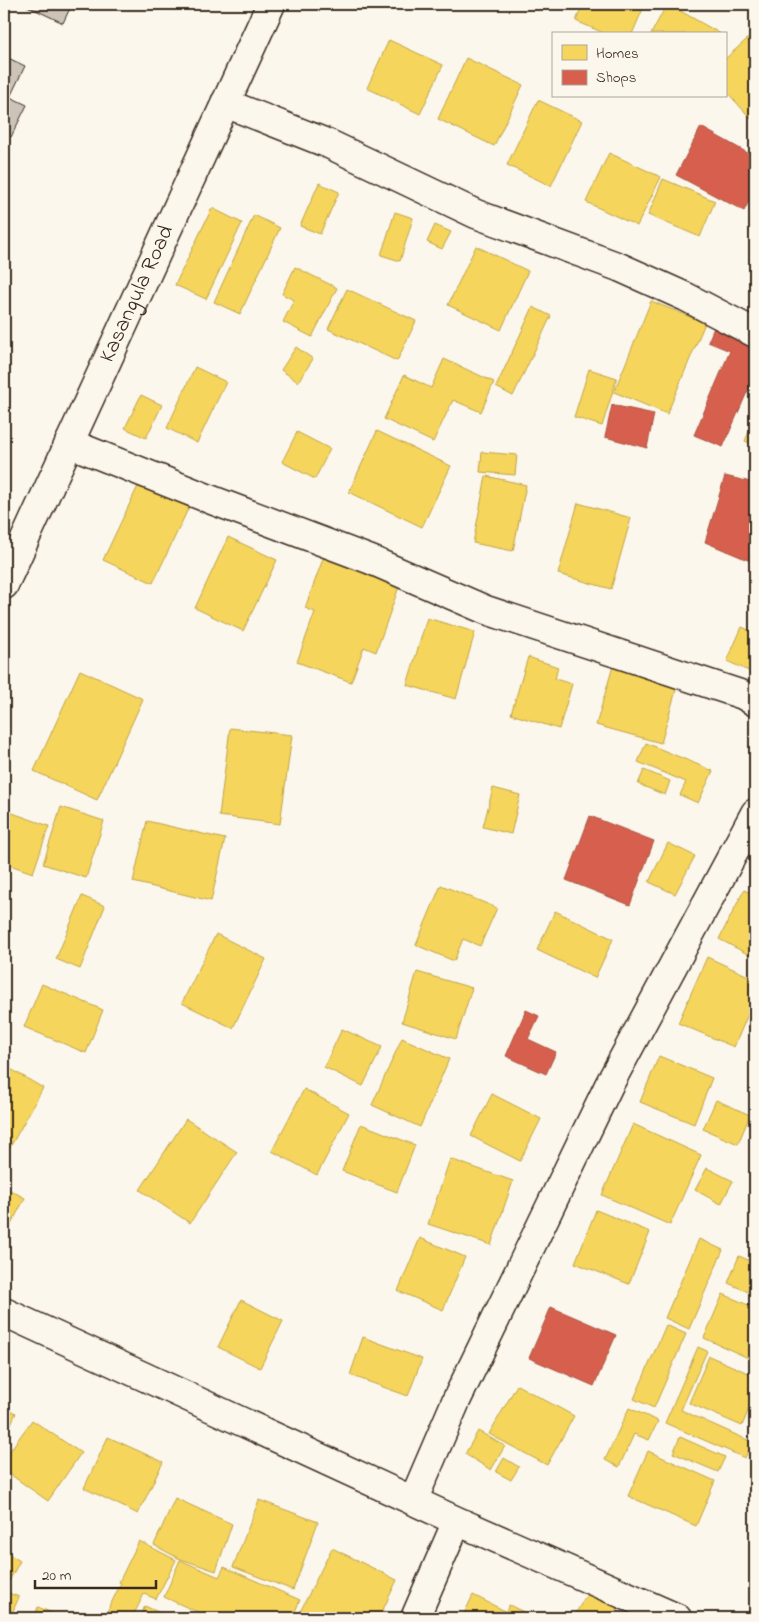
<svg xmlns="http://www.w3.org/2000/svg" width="759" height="1622" font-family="'Indie Flower',sans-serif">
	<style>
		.homes { fill: #f6d55c; stroke: #bea249 }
		.shops { fill: #d6604d; stroke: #a8503f }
		.building { fill: #ccc4b9; stroke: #3b2a1e }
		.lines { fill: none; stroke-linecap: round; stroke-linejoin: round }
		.minor-casing { stroke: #3b2a1e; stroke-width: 31 }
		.major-casing { stroke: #3b2a1e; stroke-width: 31 }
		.minor { stroke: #fbf7ec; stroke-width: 28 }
		.major { stroke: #fbf7ec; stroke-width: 28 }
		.labels { text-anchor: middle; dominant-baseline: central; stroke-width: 5; stroke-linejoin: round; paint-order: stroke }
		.street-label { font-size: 22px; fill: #3b2a1e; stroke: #fbf7ec }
	</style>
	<rect width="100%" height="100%" fill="#fbf7ec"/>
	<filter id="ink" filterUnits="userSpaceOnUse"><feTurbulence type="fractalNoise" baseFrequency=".02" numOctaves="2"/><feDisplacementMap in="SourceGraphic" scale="10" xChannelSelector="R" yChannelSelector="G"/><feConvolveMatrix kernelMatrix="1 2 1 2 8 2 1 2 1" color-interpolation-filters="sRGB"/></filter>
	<g filter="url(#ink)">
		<path class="homes" d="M583,4H645L632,34H606L576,21Z
			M667,4H668L721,34H651Z
			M755,32V123L725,90V59Z
			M389,40L443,65L420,114L367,88Z
			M466,58L523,85L494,146L438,119Z
			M538,100L582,121L551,186L507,165Z
			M609,153L661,177L637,226L586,202Z
			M663,179L715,201L700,237L648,215Z
			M319,183L339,192L320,234L300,226Z
			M212,208L242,223L206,299L175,285Z
			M395,212L413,218L400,261L381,255Z
			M254,215L280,228L240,314L214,302Z
			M435,225L451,232L442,249L427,242Z
			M476,246L528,271L501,330L448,305Z
			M295,267L337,288L312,337L283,322L294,300L282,294Z
			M347,289L416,321L397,361L328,329Z
			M651,301L705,323L667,414L614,392Z
			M533,307L551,316L513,396L496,387Z
			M296,347L313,359L298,382L281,370Z
			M444,359L494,382L481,412L453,400L433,442L384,419L404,375L431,388Z
			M195,367L226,382L197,443L167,428Z
			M589,369L617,378L602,426L574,417Z
			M141,395L162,405L146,438L125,428Z
			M755,418V446L745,441Z
			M377,431L451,466L422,527L349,492Z
			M297,432L330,449L315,479L282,462Z
			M482,452L517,455L515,475L480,472Z
			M486,476L526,485L513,551L473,543Z
			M139,484L189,507L153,583L103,560Z
			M578,503L631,518L611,589L558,574Z
			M228,537L277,560L243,631L195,608Z
			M324,556L400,584L376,652L364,647L351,682L297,662L315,612L305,608Z
			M427,618L475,632L456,699L407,685Z
			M742,627L755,633V674L727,661Z
			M528,657L558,667L555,679L572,684L559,729L511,714Z
			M613,666L678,683L661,743L596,725Z
			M80,670L143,699L97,800L34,771Z
			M230,728L292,735L280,824L219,816Z
			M646,743L713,771L698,803L680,795L686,782L638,762Z
			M644,770L670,781L665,795L638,784Z
			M493,788L520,795L511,834L483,827Z
			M61,807L104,821L86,878L43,864Z
			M4,810L49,826L33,873L4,863Z
			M147,821L225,839L211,901L133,882Z
			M668,843L695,856L675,894L649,882Z
			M441,885L497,908L480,946L463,939L454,961L416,945Z
			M744,890L755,895V958L719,939Z
			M82,896L105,906L80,969L56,959Z
			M555,911L613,939L595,978L537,950Z
			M216,934L266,959L233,1028L182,1003Z
			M707,957L755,979V998L734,1047L678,1023Z
			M417,972L472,988L456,1039L402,1022Z
			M42,984L103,1010L86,1053L24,1027Z
			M342,1029L382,1047L363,1086L324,1067Z
			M402,1038L449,1059L420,1127L372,1105Z
			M659,1056L712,1078L694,1124L640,1102Z
			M4,1065L43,1088L8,1151L4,1148Z
			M304,1089L349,1113L317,1175L272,1151Z
			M492,1094L541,1119L520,1161L471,1136Z
			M716,1100L750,1115L738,1144L703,1129Z
			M186,1119L237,1152L190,1223L140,1190Z
			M361,1124L415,1145L397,1192L342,1171Z
			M633,1124L701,1155L670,1225L602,1195Z
			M450,1159L513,1181L491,1245L428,1224Z
			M707,1168L733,1181L721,1204L695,1190Z
			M4,1187L25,1198L4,1238Z
			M596,1210L650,1232L629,1284L575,1263Z
			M420,1238L465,1257L443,1310L398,1291Z
			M699,1239L723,1250L689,1329L665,1318Z
			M739,1256L755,1263V1295L728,1283Z
			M723,1294L755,1308V1361L704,1338Z
			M241,1300L283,1321L260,1368L218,1347Z
			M666,1325L686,1334L654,1408L634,1399Z
			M363,1337L422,1359L408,1396L350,1375Z
			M698,1347L707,1351L681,1410L752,1442L745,1458L665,1423Z
			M709,1356L755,1376V1394L742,1426L689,1403Z
			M517,1385L574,1416L547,1465L489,1434Z
			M4,1407L16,1413L4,1439Z
			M629,1408L658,1421L649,1440L634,1434L619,1467L605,1460Z
			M32,1420L81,1453L48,1501L4,1470V1459Z
			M478,1431L505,1446L491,1470L465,1454Z
			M108,1437L163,1462L138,1514L84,1488Z
			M680,1437L725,1457L718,1472L673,1453Z
			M648,1451L715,1481L696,1526L628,1496Z
			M504,1458L519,1467L511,1480L496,1472Z
			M175,1498L232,1524L216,1571L178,1558L154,1545Z
			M259,1500L318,1522L293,1590L233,1567Z
			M139,1541L176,1560L156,1599L144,1594L132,1618H104L121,1583L119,1582Z
			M332,1548L397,1580L379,1618H297Z
			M4,1551L20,1561L9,1581L4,1579Z
			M180,1560L219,1577L224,1567L300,1600L292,1618H202L204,1615L164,1597Z
			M592,1585L621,1601L611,1618H573Z
			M4,1591L19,1597L10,1618H4Z
			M473,1595L505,1611L502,1618H462Z
			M509,1605L536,1618H503Z
			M145,1606L171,1618H139Z
			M38,1607L64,1618H34Z"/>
		<path class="shops" d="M701,127L755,157V189L744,211L676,175Z
			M715,325L755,342V374L723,447L694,435L730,351L708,342Z
			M612,405L654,414L647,448L605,437Z
			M725,476L755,483V563L705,542Z
			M590,816L654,841L630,905L566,880Z
			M526,1010L539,1016L528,1039L556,1052L546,1074L506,1056Z
			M551,1307L616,1335L594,1386L529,1358Z"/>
		<path class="building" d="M23,4H72L63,23Z
			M4,56L25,66L10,97L27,105L11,137L4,134Z"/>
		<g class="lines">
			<g class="minor-casing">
				<path id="minor" d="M225,103L329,144L476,214L619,267L686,297L755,333
					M69,443L212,500L371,560L486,610L743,695L755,702
					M4,1312L457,1521L677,1618
					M413,1501L456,1401L609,1085L755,813
					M415,1618L457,1521"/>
			</g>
			<g class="major-casing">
				<g id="major">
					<path id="s1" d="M4,585L271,4"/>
				</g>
			</g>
			<use href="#minor" class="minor"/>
			<use href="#major" class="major"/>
		</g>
	</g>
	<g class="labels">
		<g class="street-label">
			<text stroke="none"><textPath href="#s1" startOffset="320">Kasangula Road</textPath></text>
		</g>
	</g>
	<rect width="759" height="1622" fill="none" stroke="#fbf7ec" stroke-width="20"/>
	<rect x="10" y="10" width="739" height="1602" fill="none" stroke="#3b2a1e" stroke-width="2" filter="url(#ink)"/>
	<rect x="552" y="32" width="175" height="65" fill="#fbf7ec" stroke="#aea59a"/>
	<rect x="562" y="45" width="25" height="15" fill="#f6d55c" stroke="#aea59a"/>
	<text x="596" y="58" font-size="15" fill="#3b2a1e">Homes</text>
	<rect x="562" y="70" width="25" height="15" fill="#d6604d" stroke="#aea59a"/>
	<text x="596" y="82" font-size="15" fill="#3b2a1e">Shops</text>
	<path d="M35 1580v8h121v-8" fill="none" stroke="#3b2a1e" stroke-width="2.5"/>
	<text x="42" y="1580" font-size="15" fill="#3b2a1e" stroke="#fbf7ec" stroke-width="4" paint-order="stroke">20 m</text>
</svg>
